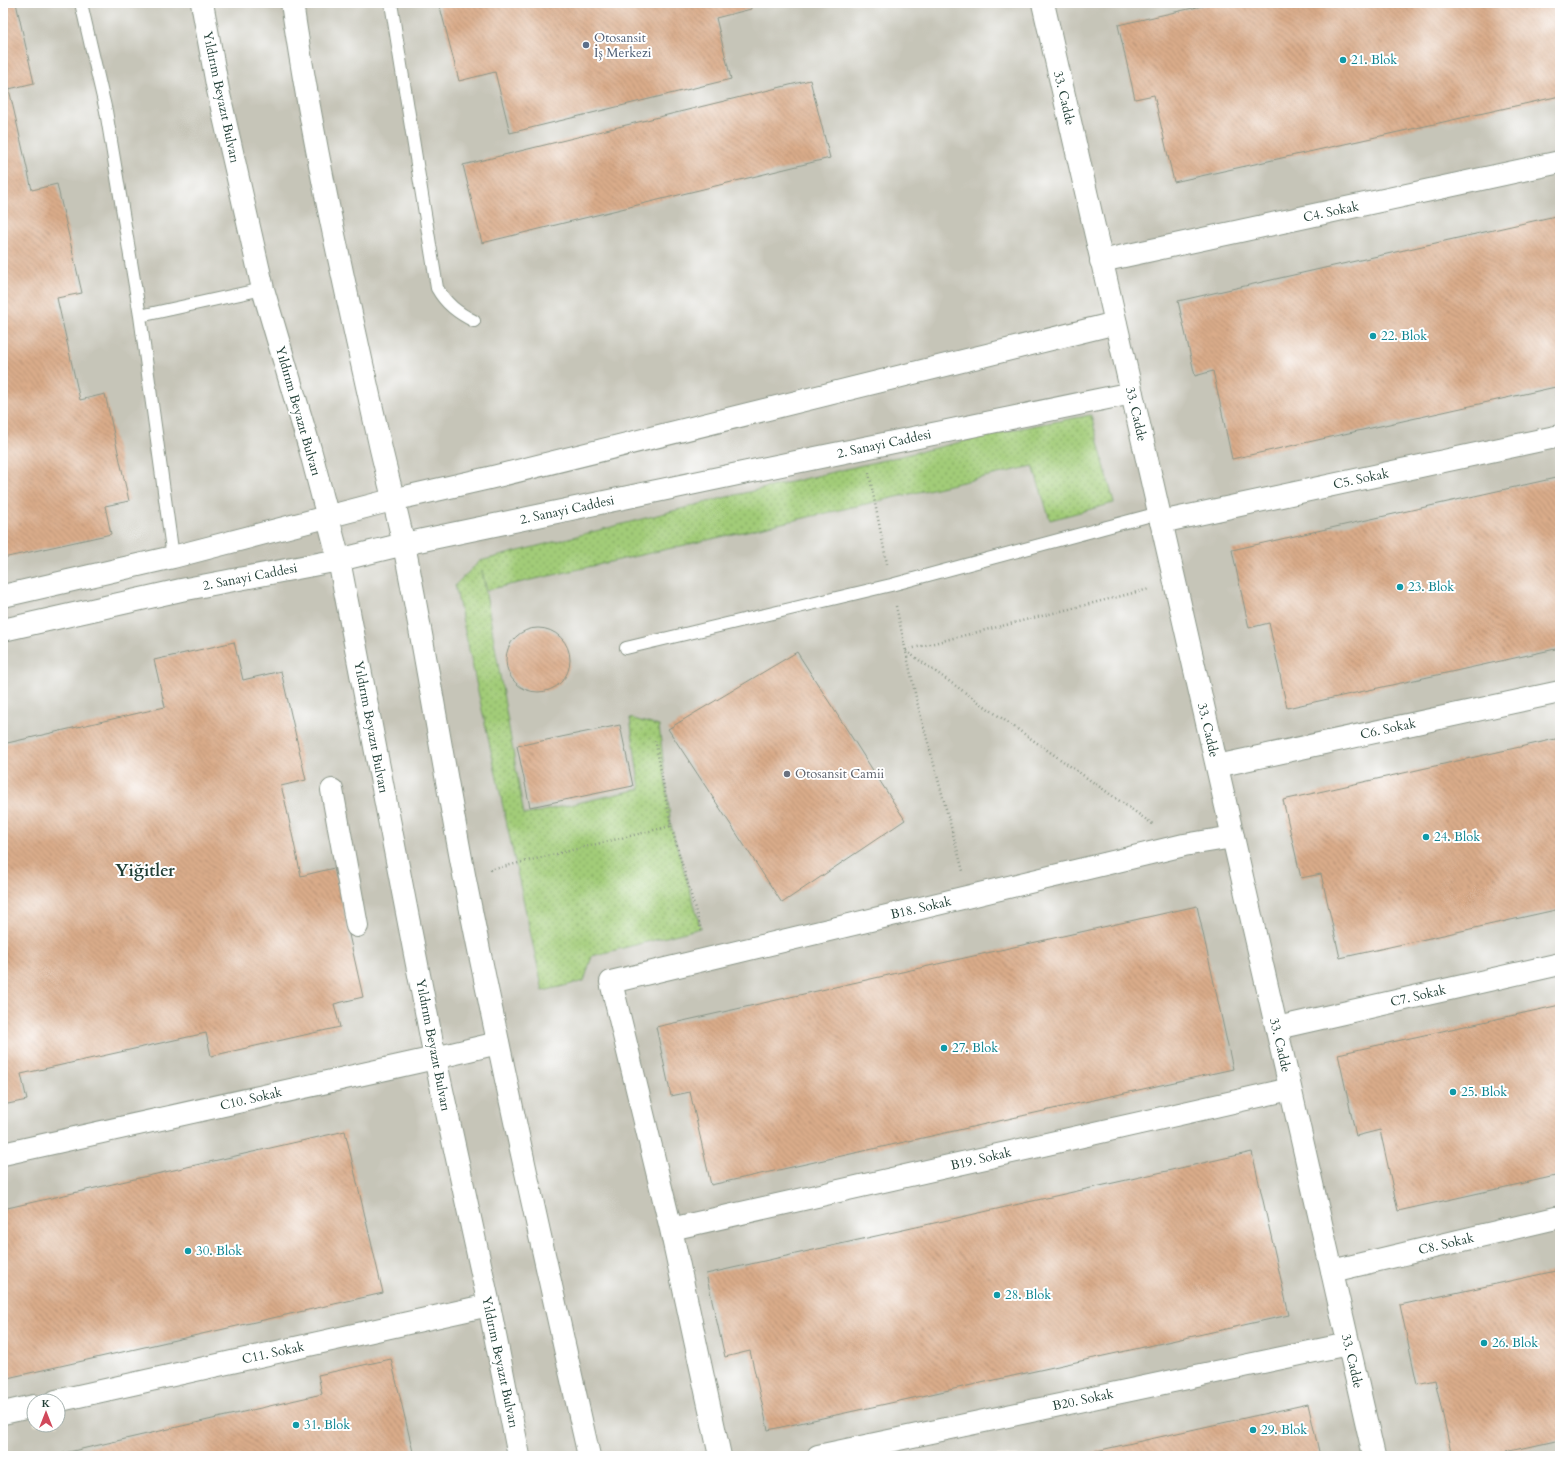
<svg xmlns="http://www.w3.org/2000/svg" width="1563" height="1459" font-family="Cardo,serif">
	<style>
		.industrial { fill: #c6c5b8; fill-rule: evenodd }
		.grass { fill: url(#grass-dots); stroke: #608456 }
		.building { fill: url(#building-back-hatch) }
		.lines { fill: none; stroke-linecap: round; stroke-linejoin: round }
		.service-casing { stroke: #8b9688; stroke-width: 14 }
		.minor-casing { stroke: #8b9688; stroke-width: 24 }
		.secondary-casing { stroke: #8b9688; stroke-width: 24 }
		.path { stroke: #8b9688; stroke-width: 2.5; stroke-dasharray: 1 3; stroke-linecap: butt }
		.service { stroke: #fff; stroke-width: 12 }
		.minor { stroke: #fff; stroke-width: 22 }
		.secondary { stroke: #fff; stroke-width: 22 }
		.service-dot { fill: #5c6f8a; stroke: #fff; stroke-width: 1.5 }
		.culture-dot { fill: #0f9aa8; stroke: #fff; stroke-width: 1.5 }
		.worship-dot { fill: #6b7280; stroke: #fff; stroke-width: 1.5 }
		.labels { text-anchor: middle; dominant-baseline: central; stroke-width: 4; stroke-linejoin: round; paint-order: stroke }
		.service-label { font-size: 13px; fill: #4e5e75; stroke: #fff; text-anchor: start }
		.culture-label { font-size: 13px; fill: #0d838f; stroke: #fff; text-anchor: start }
		.street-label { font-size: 13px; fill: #1f3d34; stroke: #fff }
		.worship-label { font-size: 13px; fill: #5b616d; stroke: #fff; text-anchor: start }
		.district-label { font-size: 17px; font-weight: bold; fill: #1f3d34; stroke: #fff }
	</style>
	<defs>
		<pattern id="grass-dots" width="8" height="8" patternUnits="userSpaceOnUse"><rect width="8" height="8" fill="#a2cc78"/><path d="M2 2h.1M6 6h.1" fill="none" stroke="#83a763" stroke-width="1.8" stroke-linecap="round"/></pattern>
		<pattern id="building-back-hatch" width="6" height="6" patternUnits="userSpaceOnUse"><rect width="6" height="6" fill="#daac8a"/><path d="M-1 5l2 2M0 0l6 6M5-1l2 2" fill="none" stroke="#b08d72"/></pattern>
	</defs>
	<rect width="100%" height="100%" fill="#fff"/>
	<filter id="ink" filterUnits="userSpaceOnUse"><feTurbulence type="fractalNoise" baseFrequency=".025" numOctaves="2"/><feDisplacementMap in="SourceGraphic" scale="8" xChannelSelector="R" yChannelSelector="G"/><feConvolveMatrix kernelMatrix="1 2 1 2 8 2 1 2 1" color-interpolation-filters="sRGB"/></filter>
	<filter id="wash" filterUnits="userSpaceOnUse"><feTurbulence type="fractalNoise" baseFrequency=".012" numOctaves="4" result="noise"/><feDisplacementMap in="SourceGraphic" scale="16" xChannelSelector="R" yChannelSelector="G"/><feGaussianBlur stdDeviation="0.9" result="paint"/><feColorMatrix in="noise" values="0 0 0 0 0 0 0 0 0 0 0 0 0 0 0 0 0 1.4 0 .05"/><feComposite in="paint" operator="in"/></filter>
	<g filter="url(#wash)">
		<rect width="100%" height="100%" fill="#f7eedd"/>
		<path class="industrial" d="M3,3H1560V1456H3ZM34,1401H58V1425H34Z"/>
		<path class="grass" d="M1091,415L1114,503L1050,520L1033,466L487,590L482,571L524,815L640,789L630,718L659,726L671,826L701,928L592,956L584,981L543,991L455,585L480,561L723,498L1016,429Z"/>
		<g id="blocks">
			<path class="building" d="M3,3H16L34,83L9,89L32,190L57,184L82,293L57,298L80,400L105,394L129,501L105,506L111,534L3,558Z
				M439,3H750L751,9L716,18L731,79L510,133L495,72L459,81Z
				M1215,3H1560V96L1174,182L1154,95L1135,99L1118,25Z
				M810,80L830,158L482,243L463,165Z
				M1560,215V386L1232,459L1213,371L1195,376L1178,301Z
				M1560,477V648L1287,708L1269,623L1249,628L1232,550Z
				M506 660a32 32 0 1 1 64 0a32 32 0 1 1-64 0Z
				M234,642L243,680L281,671L306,780L281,786L285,801L301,876L334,868L363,997L334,1004L340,1027L211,1056L206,1033L21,1074L27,1100L3,1105V744L165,707L154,660Z
				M797,652L905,820L782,903L668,729Z
				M620,725L633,786L530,807L517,746Z
				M1560,738V909L1340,958L1321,874L1301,878L1283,800Z
				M1197,906L1233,1069L711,1185L690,1092L671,1096L656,1027Z
				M1560,1005V1175L1398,1211L1380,1130L1356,1136L1338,1054Z
				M345,1131L383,1293L3,1379V1209Z
				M1252,1152L1289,1315L768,1430L750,1351L725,1357L706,1274Z
				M1560,1270V1440L1506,1452L1507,1456H1452L1435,1380L1417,1384L1400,1305Z
				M391,1359L414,1456H51L322,1394L318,1375Z
				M1308,1404L1320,1456H1078V1455Z"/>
		</g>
	</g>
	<g filter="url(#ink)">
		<use href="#blocks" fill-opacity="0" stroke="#8b9688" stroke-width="1"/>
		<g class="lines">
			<g class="service-casing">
				<path id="service" d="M81,3L106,111L140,316L173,557
					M391,3L437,288C446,304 458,313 474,321
					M140,316L263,289
					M626,648L891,585L1159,513"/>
			</g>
			<g class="minor-casing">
				<path id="minor" d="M1101,261L1560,162
					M1161,522L1560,436
					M1217,766L1560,692
					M332,790L357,926
					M1277,1028L1560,964
					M3,1154L435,1058L498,1043
					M671,1229L1290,1089
					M1332,1271L1560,1217
					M56,1401L489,1305
					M3,1413L34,1406
					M720,1456L671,1229L611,982L1184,845L1233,837
					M818,1456L1348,1344"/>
			</g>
			<g class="secondary-casing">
				<path id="secondary" d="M202,3L218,90L263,289L310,449L339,560L435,1058L489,1305L519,1456
					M292,3C314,153 348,301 381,449C389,483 398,516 405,550C427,660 444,770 465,880C503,1073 546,1264 589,1456
					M1043,3L1374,1456
					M3,596L173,557L392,500L489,478L1116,323
					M3,630L181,590L339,560L404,544L733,475L1132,393"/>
			</g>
			<path class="path" d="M869,473L887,564
				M896,606L917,702L963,871
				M906,650L1149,589
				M906,651L1154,825
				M671,826L702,933
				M490,870L671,826L655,739"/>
			<use href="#service" class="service"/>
			<use href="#minor" class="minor"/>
			<use href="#secondary" class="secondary"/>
		</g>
	</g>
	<circle class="service-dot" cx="586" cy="45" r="4"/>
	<g class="culture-dot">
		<circle cx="1343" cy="60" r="4"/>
		<circle cx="1373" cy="336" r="4"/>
		<circle cx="1400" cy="587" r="4"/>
		<circle cx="1426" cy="837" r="4"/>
		<circle cx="944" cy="1048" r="4"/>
		<circle cx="1453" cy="1092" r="4"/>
		<circle cx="188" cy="1251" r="4"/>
		<circle cx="997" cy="1295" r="4"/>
		<circle cx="1484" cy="1343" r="4"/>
		<circle cx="296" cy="1425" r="4"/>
		<circle cx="1253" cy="1430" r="4"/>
	</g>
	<circle class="worship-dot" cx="787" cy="774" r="4"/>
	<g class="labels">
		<g class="service-label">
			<text x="594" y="38">Otosansit<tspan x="594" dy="15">İş Merkezi</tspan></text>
		</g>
		<g class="culture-label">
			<text x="1351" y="60">21. Blok</text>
			<text x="1381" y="336">22. Blok</text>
			<text x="1408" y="587">23. Blok</text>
			<text x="1434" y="837">24. Blok</text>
			<text x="952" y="1048">27. Blok</text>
			<text x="1461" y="1092">25. Blok</text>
			<text x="196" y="1251">30. Blok</text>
			<text x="1005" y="1295">28. Blok</text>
			<text x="1492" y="1343">26. Blok</text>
			<text x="304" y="1425">31. Blok</text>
			<text x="1261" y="1430">29. Blok</text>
		</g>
		<g class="street-label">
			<text transform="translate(221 97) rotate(78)">Yıldırım Beyazıt Bulvarı</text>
			<text transform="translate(1064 98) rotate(77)">33. Cadde</text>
			<text transform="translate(1331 212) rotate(-12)">C4. Sokak</text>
			<text transform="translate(298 411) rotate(74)">Yıldırım Beyazıt Bulvarı</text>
			<text transform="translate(1136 414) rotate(77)">33. Cadde</text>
			<text transform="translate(884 444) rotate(-12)">2. Sanayi Caddesi</text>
			<text transform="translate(1361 479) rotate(-12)">C5. Sokak</text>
			<text transform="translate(567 510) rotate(-12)">2. Sanayi Caddesi</text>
			<text transform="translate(250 577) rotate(-11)">2. Sanayi Caddesi</text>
			<text transform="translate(371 727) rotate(79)">Yıldırım Beyazıt Bulvarı</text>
			<text transform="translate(1388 729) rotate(-12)">C6. Sokak</text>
			<text transform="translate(1208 730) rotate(77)">33. Cadde</text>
			<text transform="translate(921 908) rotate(-13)">B18. Sokak</text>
			<text transform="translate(1418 996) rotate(-13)">C7. Sokak</text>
			<text transform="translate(433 1045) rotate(79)">Yıldırım Beyazıt Bulvarı</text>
			<text transform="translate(1280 1045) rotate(77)">33. Cadde</text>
			<text transform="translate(251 1099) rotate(-13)">C10. Sokak</text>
			<text transform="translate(981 1159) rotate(-13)">B19. Sokak</text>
			<text transform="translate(1446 1244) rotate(-13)">C8. Sokak</text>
			<text transform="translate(273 1353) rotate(-12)">C11. Sokak</text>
			<text transform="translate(1352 1361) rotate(77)">33. Cadde</text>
			<text transform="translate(500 1362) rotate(78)">Yıldırım Beyazıt Bulvarı</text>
			<text transform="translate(1083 1400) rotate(-12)">B20. Sokak</text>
		</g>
		<g class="worship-label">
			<text x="795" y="774">Otosansit Camii</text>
		</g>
		<g class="district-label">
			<text x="145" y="870">Yiğitler</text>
		</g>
	</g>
	<rect width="1563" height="1459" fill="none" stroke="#fff" stroke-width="16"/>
	<g transform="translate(46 1413)"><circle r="19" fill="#ffffff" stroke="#a5b1ae"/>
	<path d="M0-3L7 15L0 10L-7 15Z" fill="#d1495b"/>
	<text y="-6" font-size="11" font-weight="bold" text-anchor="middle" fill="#1f3d34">K</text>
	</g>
</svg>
